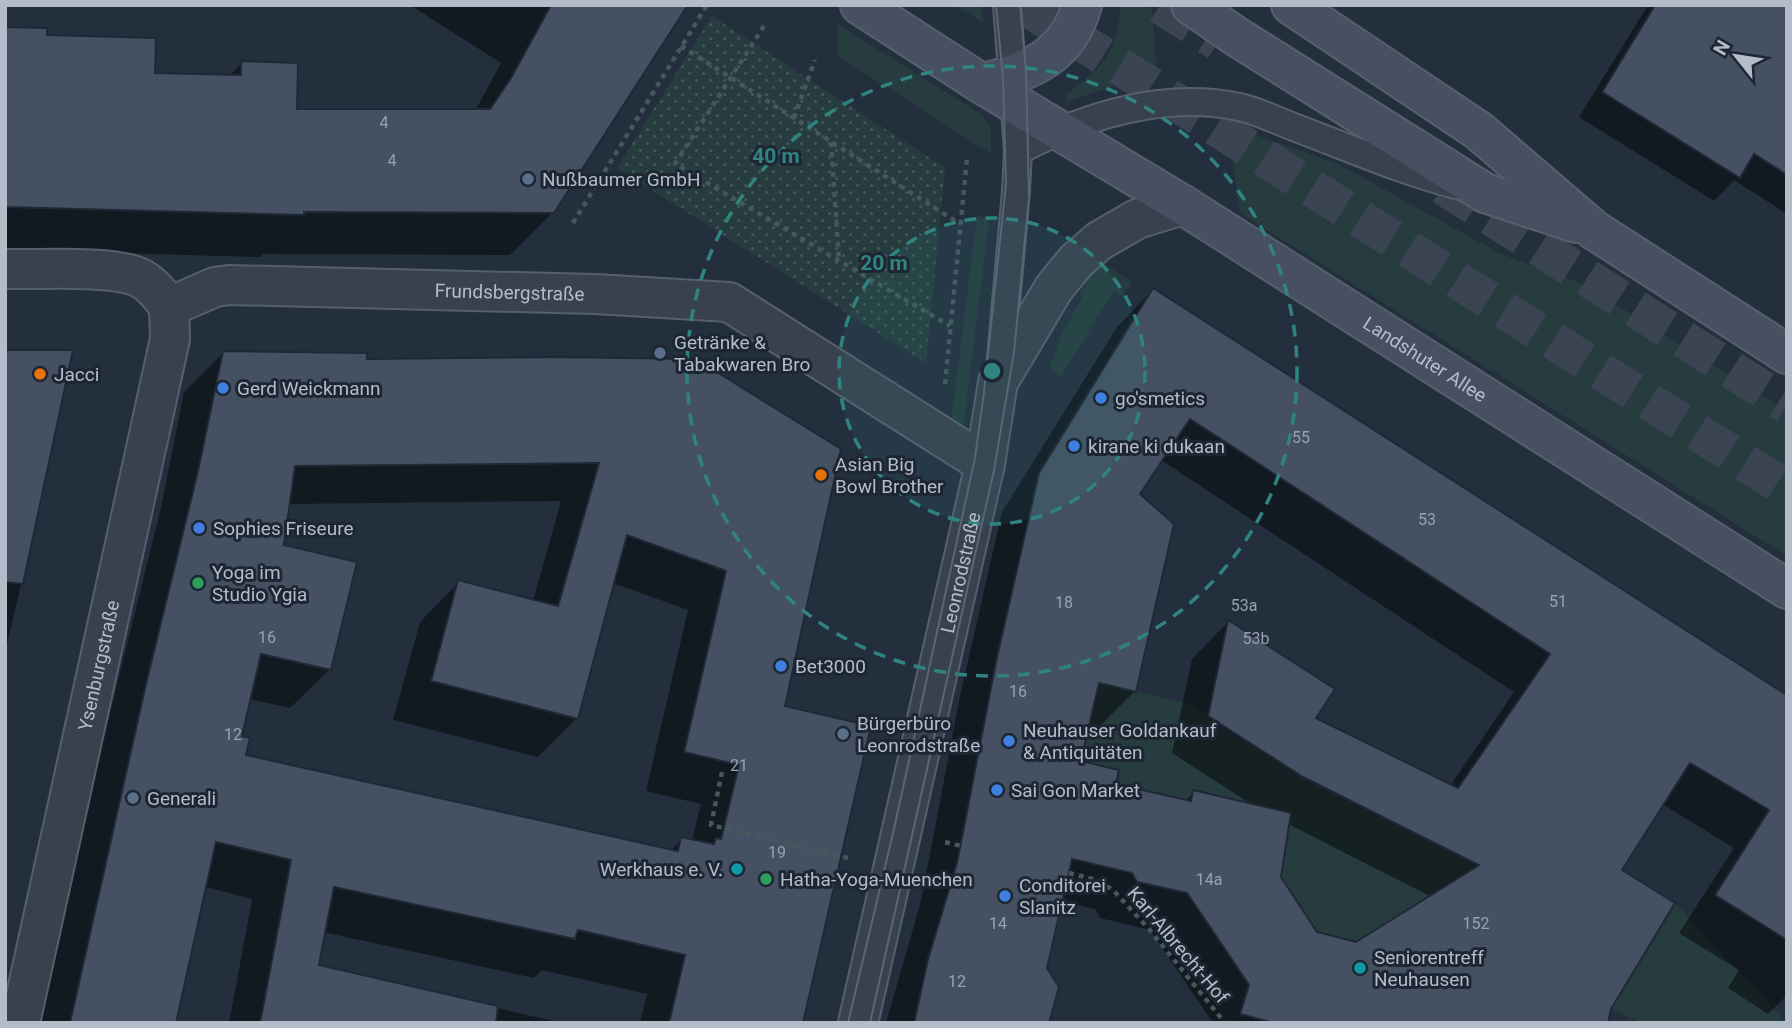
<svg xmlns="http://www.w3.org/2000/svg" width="1792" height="1028" font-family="Roboto,sans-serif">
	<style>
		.grass { fill: #263c3f }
		.park { fill: url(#park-dots) }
		.shadow { fill: #0007; fill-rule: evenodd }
		.building { fill: #455162; stroke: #1f2835; stroke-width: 2; fill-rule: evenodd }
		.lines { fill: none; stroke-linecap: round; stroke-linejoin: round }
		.highway-tunnel { stroke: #3a4453; stroke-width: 38; stroke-dasharray: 38 19; stroke-linecap: butt }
		.lane-casing { stroke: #565f6c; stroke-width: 30 }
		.street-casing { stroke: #565f6c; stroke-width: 42 }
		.secondary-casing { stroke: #565f6c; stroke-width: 42 }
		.path { stroke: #44595c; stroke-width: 4.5; stroke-dasharray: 5 5; stroke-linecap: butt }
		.lane { stroke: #38414e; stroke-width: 26 }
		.street { stroke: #38414e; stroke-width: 38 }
		.secondary { stroke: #465061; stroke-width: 38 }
		.tram { stroke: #5a6575; stroke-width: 2 }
		.ring { fill: none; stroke: #308480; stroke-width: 3.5; stroke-dasharray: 12 9 }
		.service-dot { fill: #5c6f8a; stroke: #1d2633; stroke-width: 2.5 }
		.food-dot { fill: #e8710a; stroke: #1d2633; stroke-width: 2.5 }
		.shop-dot { fill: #3f7fe0; stroke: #1d2633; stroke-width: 2.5 }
		.leisure-dot { fill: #2e9e5b; stroke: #1d2633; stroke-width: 2.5 }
		.culture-dot { fill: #0f9aa8; stroke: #1d2633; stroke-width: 2.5 }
		.labels { text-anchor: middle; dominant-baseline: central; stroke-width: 6; stroke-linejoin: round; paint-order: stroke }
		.number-label { font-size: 16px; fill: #98a1af }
		.poi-label { font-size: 19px; fill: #b4bcc9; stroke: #1d2633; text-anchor: start }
		.street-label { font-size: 19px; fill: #b4bcc9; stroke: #1d2633 }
		.centre { fill: #308480; stroke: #1d2633; stroke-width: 3.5 }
		.ring-label { font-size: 21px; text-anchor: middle; font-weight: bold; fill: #308480; stroke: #1d2633; stroke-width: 6; stroke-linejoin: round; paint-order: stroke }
	</style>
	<defs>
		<pattern id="park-dots" width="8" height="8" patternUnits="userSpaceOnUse" patternTransform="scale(1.75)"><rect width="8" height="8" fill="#263c3f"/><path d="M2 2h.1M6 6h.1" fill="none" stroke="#435659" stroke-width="1.8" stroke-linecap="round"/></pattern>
	</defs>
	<rect width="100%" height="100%" fill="#242f3e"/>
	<path class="grass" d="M954,5H981L984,23Z
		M1120,5H1145L1152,10L1157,77C1126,82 1097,90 1068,102L1065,95C1099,71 1121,50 1120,5Z
		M838,24L982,115L991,129V154L838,56Z
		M1227,125L1336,163L1501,254L1585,285L1787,411V556L1240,213Z
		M977,215L989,219L963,431L951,424Z
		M1101,262L1132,282L1123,295L1114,291L1061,376L1049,369L1063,331L1082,298L1084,274Z
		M1100,682L1191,705L1286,766L1474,863L1454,952L1320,937L1281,877L1289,825L1232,810L1193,791L1191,801L1116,784L1118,770L1081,761Z
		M1675,903L1785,1021V1023H1641L1611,1009Z"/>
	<path class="park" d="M712,16L945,168L926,363L617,168Z"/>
	<path class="shadow" d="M410,5H686L553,212L510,255L263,254L260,257L5,250V28L45,37L153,74L229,76L242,63L295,111H475L501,63Z
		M1648,5H1787V214L1734,180L1714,201L1579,117Z
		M1153,290L1787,696V995L1768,1014L1728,988L1739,970L1679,933L1734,848L1662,804L1619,871L1609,1009L1606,1023H1213L1150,930L1100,918L1095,909L1061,901L1045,969L1047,1023H886L921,901L960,696L1002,512L1117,327ZM1161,460L1514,692L1450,786L1314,718L1228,622L1192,659L1172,753L1254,806L1194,792L1185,801L1114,785L1079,762L1087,725L1098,728L1135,691L1138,494ZM1288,824L1432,897L1356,944L1316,934L1279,877Z
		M5,351L30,547L5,653Z
		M223,353L366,360L696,361L782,707L801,1023H640L647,994L542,970L534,978L323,932L317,966L562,1023H229L252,899L205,887L175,1023H41L107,725L160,512L184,392ZM561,501L533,601L459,582L420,622L393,720L538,757L577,718L613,583L688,610L646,791L701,804L692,841L682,839L670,851L243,757L240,737L249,699L290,708L330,669L282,546L288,504Z"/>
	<path class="building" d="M551,5H688L554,213L304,212V215L5,207V27L47,28V35L156,38L155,73L241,75V61L298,63L297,109H490L511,78Z
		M1655,5H1787V175L1754,154L1740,178L1602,92Z
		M1153,288L1787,695V940L1715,895L1769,810L1690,763L1622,870L1675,903L1611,1009L1608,1023H1274L1240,1014L1249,985L1187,893L1137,882L1132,873L1072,859L1047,968L1059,987L1049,1023H914L928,959L957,863L997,657L1039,473ZM1190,419L1550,654L1458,788L1316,718L1335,689L1228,620L1208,716L1303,777L1479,865L1356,942L1317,932L1281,877L1291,813L1193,790L1191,801L1116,784L1119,770L1081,761L1099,683L1136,692L1174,524L1140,494Z
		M5,350H73L23,584L5,582Z
		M223,351L367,353V359L554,357L696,359L841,449L785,706L871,726L803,1023H669L685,955L578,930L575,939L334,887L319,965L498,1006L496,1023H260L291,860L216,842L176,1023H70L146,684L198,471ZM599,463L558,606L458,580L431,681L578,719L627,535L726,571L684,752L739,765L721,839L716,838L714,844L681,837L678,851L246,755L250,738L242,736L261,654L331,670L357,562L284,545L295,466Z"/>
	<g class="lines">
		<path class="highway-tunnel" d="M1023,5L1787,489
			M1160,5L1218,42
			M1443,186L1787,405"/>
		<g class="lane-casing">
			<path id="lane" d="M1018,151C1084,116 1164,91 1239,107C1259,111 1279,122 1299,129C1352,149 1404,172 1460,186
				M1000,369L1016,191L1018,151L1007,5"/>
		</g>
		<g class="street-casing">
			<g id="street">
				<path d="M5,269C38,270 110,265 138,277C152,283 161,296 169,307"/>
				<path id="s1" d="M169,307L215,287L229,285L595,294L729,302L985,464"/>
				<path id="s2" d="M20,1023L170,339L169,307"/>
				<path id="s3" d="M858,1023L985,464L998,382L1054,288L1076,261L1099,241L1137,219L1183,205"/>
			</g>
		</g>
		<g class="secondary-casing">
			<g id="secondary">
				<path id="s4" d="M860,5L982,84L1183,205L1787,589"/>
				<path d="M1191,5L1234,35L1485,193L1576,223"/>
				<path d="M1291,5L1479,131L1594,230L1787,354"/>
				<path d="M982,84C1030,70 1067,58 1082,5"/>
			</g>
		</g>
		<path class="path" d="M764,26L675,164L950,326
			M681,46L960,224
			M794,118L815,60
			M831,142L839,261
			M573,223L707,5
			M945,384L967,159
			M722,772L711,825L848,858
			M945,842L961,846
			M1069,873L1096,880L1113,890L1149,929L1225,1023"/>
		<use href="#lane" class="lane"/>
		<use href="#street" class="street"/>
		<use href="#secondary" class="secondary"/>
		<path class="tram" d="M848,1023L894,829L975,458L984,392L1006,184L1003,78L996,5
			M870,1023L994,470L1014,352L1029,198L1026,69L1020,5"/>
	</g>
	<circle cx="992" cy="371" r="153" fill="#308480" fill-opacity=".12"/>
	<g class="ring">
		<circle cx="992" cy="371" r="153"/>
		<circle cx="992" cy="371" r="305"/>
	</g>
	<g class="service-dot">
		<circle cx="528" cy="179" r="7"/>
		<circle cx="660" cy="353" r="7"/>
		<circle cx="843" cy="734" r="7"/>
		<circle cx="133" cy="798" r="7"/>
	</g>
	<g class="food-dot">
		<circle cx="40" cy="374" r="7"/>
		<circle cx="821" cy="475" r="7"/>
	</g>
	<g class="shop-dot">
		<circle cx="223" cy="388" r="7"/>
		<circle cx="1101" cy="398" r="7"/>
		<circle cx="1074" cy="446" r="7"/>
		<circle cx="199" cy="528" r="7"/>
		<circle cx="781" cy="666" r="7"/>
		<circle cx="1009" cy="741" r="7"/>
		<circle cx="997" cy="790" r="7"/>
		<circle cx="1005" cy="896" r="7"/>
	</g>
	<g class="leisure-dot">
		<circle cx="198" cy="583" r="7"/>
		<circle cx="766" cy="879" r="7"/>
	</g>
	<g class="culture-dot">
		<circle cx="737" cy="869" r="7"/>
		<circle cx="1360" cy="968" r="7"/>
	</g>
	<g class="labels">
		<g class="number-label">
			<text x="384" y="122">4</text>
			<text x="392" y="160">4</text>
			<text x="1301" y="437">55</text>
			<text x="1427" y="519">53</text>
			<text x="1558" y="601">51</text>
			<text x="1064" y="602">18</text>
			<text x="1244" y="605">53a</text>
			<text x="267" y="637">16</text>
			<text x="1256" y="638">53b</text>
			<text x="1018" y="691">16</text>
			<text x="233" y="734">12</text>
			<text x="739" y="765">21</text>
			<text x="777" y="852">19</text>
			<text x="1209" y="879">14a</text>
			<text x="998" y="923">14</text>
			<text x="1476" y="923">152</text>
			<text x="957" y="981">12</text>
		</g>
		<g class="poi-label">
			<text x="542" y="179">Nußbaumer GmbH</text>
			<text x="674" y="342">Getränke &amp;<tspan x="674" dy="22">Tabakwaren Bro</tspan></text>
			<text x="54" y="374">Jacci</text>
			<text x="237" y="388">Gerd Weickmann</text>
			<text x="1115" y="398">go'smetics</text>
			<text x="1088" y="446">kirane ki dukaan</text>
			<text x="835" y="464">Asian Big<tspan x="835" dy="22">Bowl Brother</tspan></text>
			<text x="213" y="528">Sophies Friseure</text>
			<text x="212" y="572">Yoga im<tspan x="212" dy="22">Studio Ygia</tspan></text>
			<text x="795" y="666">Bet3000</text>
			<text x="857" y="723">Bürgerbüro<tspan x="857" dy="22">Leonrodstraße</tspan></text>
			<text x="1023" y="730">Neuhauser Goldankauf<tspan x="1023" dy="22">&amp; Antiquitäten</tspan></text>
			<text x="1011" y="790">Sai Gon Market</text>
			<text x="147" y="798">Generali</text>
			<text x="723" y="869" text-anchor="end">Werkhaus e. V.</text>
			<text x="780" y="879">Hatha-Yoga-Muenchen</text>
			<text x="1019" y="885">Conditorei<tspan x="1019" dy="22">Slanitz</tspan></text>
			<text x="1374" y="957">Seniorentreff<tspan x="1374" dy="22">Neuhausen</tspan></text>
		</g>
		<g class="street-label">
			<text stroke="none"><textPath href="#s1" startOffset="345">Frundsbergstraße</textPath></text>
			<text stroke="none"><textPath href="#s4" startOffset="667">Landshuter Allee</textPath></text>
			<text stroke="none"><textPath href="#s3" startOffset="462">Leonrodstraße</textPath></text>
			<text stroke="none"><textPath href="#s2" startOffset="366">Ysenburgstraße</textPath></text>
			<text transform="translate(1178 945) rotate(50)">Karl-Albrecht-Hof</text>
		</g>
	</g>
	<circle cx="992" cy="371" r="10" class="centre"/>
	<g class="ring-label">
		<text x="776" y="163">40 m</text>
		<text x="884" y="270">20 m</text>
	</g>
	<rect width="1792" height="1028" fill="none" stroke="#b4bcc9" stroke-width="14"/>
	<g transform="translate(1736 56) rotate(300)" stroke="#1d2633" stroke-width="5" paint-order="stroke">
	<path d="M0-5L12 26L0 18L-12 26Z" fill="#b4bcc9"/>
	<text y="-10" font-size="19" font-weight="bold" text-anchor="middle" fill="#b4bcc9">N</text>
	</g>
</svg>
